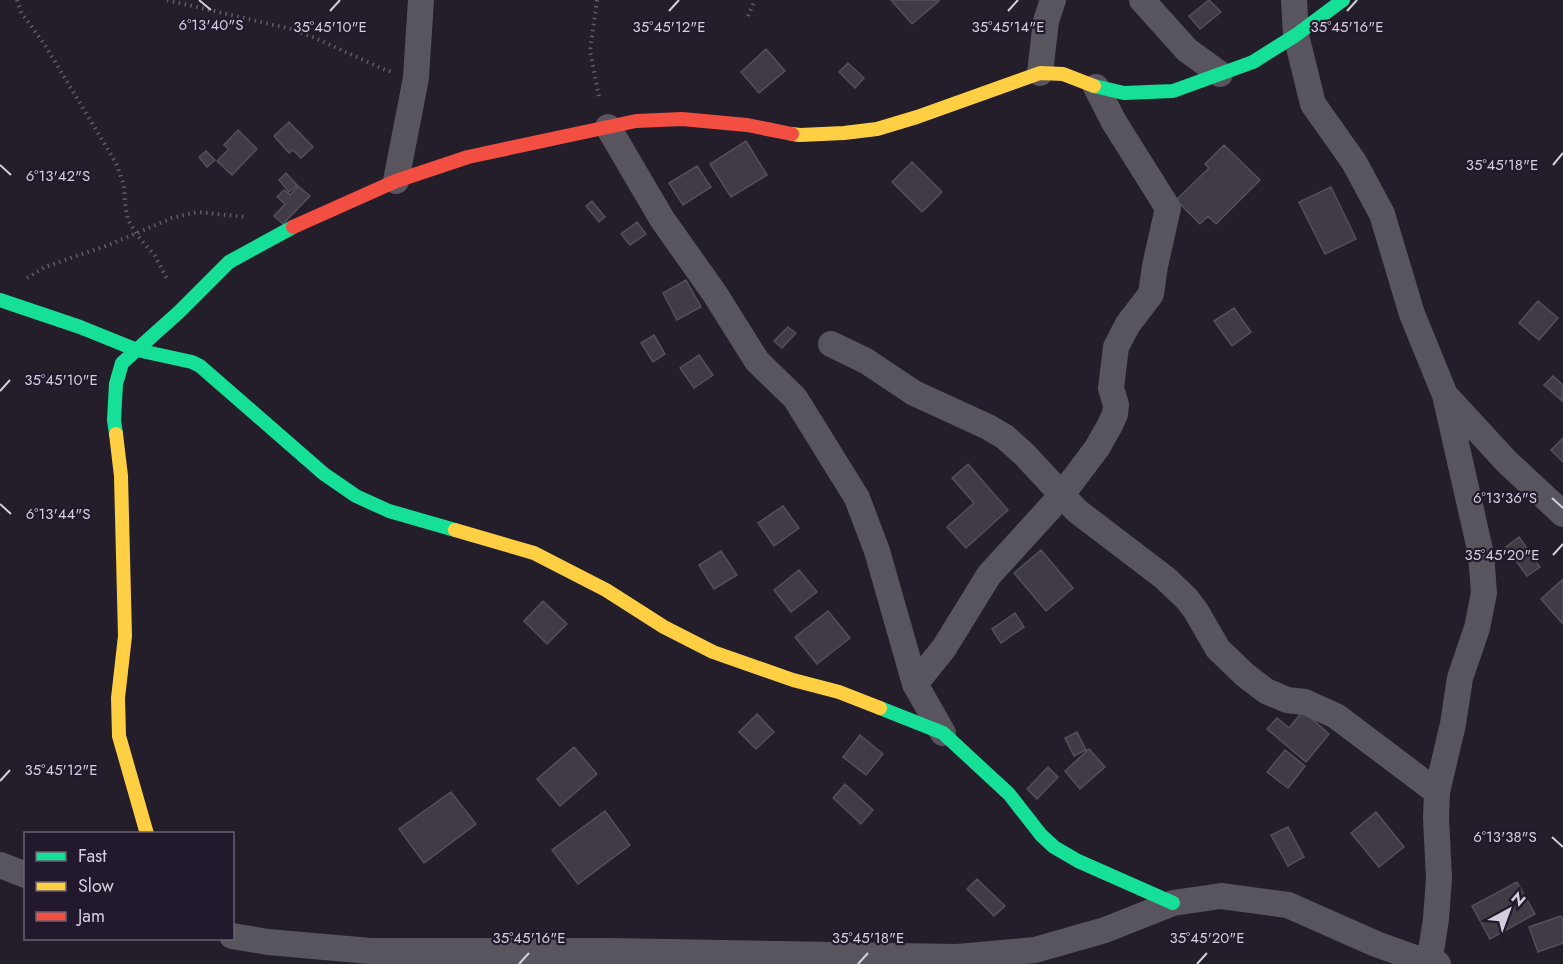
<svg xmlns="http://www.w3.org/2000/svg" width="1563" height="964" font-family="Jost,sans-serif">
	<style>
		.building { fill: #403b45; stroke: #545059; stroke-width: 1.5 }
		.lines { fill: none; stroke-linecap: round; stroke-linejoin: round }
		.path { stroke: #605c65; stroke-width: 4; stroke-dasharray: 1.5 4.5; stroke-linecap: butt }
		.street { stroke: #59555f; stroke-width: 26 }
		.fast { stroke: #16e098; stroke-width: 14 }
		.slow { stroke: #ffcf43; stroke-width: 14 }
		.jam { stroke: #f24e42; stroke-width: 14 }
		.ticks { fill: none; stroke: #d5cedc; stroke-width: 2 }
		.ticks-label { font-size: 15px; text-anchor: middle; fill: #d5cedc; stroke: #23192d; stroke-width: 4.5; stroke-linejoin: round; paint-order: stroke }
	</style>
	<rect width="100%" height="100%" fill="#231e29"/>
	<path class="building" d="M891,0H938L939,1L912,24Z
		M1209,0L1221,12L1200,29L1189,16Z
		M766,49L785,71L759,93L741,72Z
		M848,63L864,78L855,88L839,72Z
		M289,122L313,147L301,158L293,150L289,153L274,136Z
		M238,130L257,149L232,175L217,161L229,149L224,145Z
		M746,141L767,175L731,197L710,164Z
		M1224,145L1260,180L1216,224L1208,216L1200,224L1176,200L1209,168L1205,164Z
		M206,151L215,160L207,167L199,157Z
		M912,162L942,192L922,212L892,182Z
		M697,166L711,187L683,205L669,183Z
		M286,173L297,185L289,192L279,180Z
		M298,186L310,196L283,224L274,216L285,204L277,197L284,190L290,195Z
		M1331,187L1356,239L1325,254L1299,202Z
		M592,201L605,217L599,222L586,206Z
		M637,222L646,234L630,245L621,234Z
		M686,280L701,307L677,320L663,293Z
		M1538,301L1558,318L1539,340L1519,323Z
		M1234,308L1251,332L1232,346L1214,321Z
		M788,327L796,333L782,348L774,341Z
		M654,335L665,354L653,362L641,343Z
		M699,355L713,375L694,388L680,368Z
		M1553,376L1563,385L1562,401L1544,385Z
		M1563,438V462L1551,450Z
		M968,464L1008,510L966,548L947,527L974,503L952,478Z
		M783,506L799,528L774,546L758,523Z
		M1519,537L1540,567L1527,576L1506,547Z
		M1041,550L1073,588L1046,611L1014,573Z
		M721,551L737,575L714,589L699,565Z
		M799,570L817,592L791,612L774,590Z
		M1563,579V624L1541,599Z
		M543,601L567,624L547,644L524,621Z
		M828,611L850,638L817,664L795,637Z
		M1015,613L1024,627L1001,643L992,629Z
		M1303,711L1329,734L1306,762L1267,729L1277,718L1289,728Z
		M757,714L774,732L756,749L739,732Z
		M1077,732L1086,750L1074,756L1065,738Z
		M860,735L883,754L866,775L843,757Z
		M574,747L597,774L560,806L537,779Z
		M1089,749L1105,767L1080,789L1065,771Z
		M1285,750L1305,766L1288,788L1267,772Z
		M1048,767L1058,777L1037,799L1027,789Z
		M845,784L873,810L861,824L833,798Z
		M451,792L476,824L424,863L399,829Z
		M605,811L630,845L578,884L552,850Z
		M1376,812L1404,847L1379,867L1351,833Z
		M1288,827L1304,857L1288,866L1271,835Z
		M977,879L1005,906L994,916L967,889Z
		M1517,882L1535,914L1490,939L1472,906Z
		M1561,916L1563,921V943L1538,952L1529,927Z"/>
	<g class="lines">
		<path class="path" d="M17,0L21,12L45,45L116,163L124,185L125,204L128,220L138,236L155,256L168,281
			M167,0L291,29L315,38L383,69L392,72
			M597,0L590,51L599,97
			M748,16L755,0
			M27,278L45,267L111,244L172,218L197,212L246,217"/>
		<path class="street" d="M1142,0L1187,50L1220,74
			M1294,0L1296,35L1313,104L1354,162L1382,214L1412,314L1445,395L1481,554L1484,593L1477,628L1460,678L1453,724L1437,792L1436,818L1439,878L1436,919L1429,964
			M1040,73L1046,21L1053,0
			M608,127L662,219L715,294L757,361L795,398L857,498L877,551L915,684L943,733
			M396,181L416,78L421,0
			M831,344L866,361L914,393L988,427L1005,437L1025,455L1077,511L1165,578L1187,599L1196,611L1218,649L1245,675L1266,691L1287,700L1305,702L1336,716L1437,792
			M1447,397L1507,462L1563,514
			M915,684L944,648L989,575L1061,496L1097,448L1110,425L1115,414L1116,405L1111,388L1116,347L1128,324L1151,294L1155,266L1168,208L1114,122L1096,87
			M0,865L26,875
			M232,936L268,942L370,951H609L957,957L1035,950L1105,930L1173,903L1221,896L1288,905L1376,944L1429,963L1438,964"/>
		<path class="fast" d="M1094,86L1124,93L1173,91L1253,62L1296,35L1343,0
			M0,300L80,327L137,350L192,362L200,366L324,474L356,496L389,511L455,530
			M116,434L114,420L116,384L122,363L179,312L229,262L293,227
			M880,708L943,733L1009,794L1041,835L1054,847L1078,861L1173,903"/>
		<path class="slow" d="M792,134L800,135L844,133L877,129L917,117L1040,73L1063,74L1094,86
			M116,434L121,476L125,636L118,698L119,736L147,834
			M455,530L534,553L606,590L664,627L713,652L793,680L839,692L880,708"/>
		<path class="jam" d="M293,227L396,181L468,157L636,121L682,119L747,125L792,134"/>
	</g>
	<path class="ticks" d="M199,0L211,10M330,11L340,0M669,11L679,0M1008,11L1018,0M1347,11L1357,0M0,165L11,175M1553,165L1563,153M0,391L10,380M1552,498L1563,508M0,504L11,514M1553,555L1563,544M0,781L10,770M1552,837L1563,847M519,964L529,953M858,964L868,953M1197,964L1207,953"/>
	<g class="ticks-label">
		<text x="211" y="30">6°13'40"S</text>
		<text x="330" y="32">35°45'10"E</text>
		<text x="1008" y="32">35°45'14"E</text>
		<text x="669" y="32">35°45'12"E</text>
		<text x="1347" y="32">35°45'16"E</text>
		<text x="1502" y="170">35°45'18"E</text>
		<text x="58" y="181">6°13'42"S</text>
		<text x="61" y="385">35°45'10"E</text>
		<text x="1505" y="503">6°13'36"S</text>
		<text x="58" y="519">6°13'44"S</text>
		<text x="1502" y="560">35°45'20"E</text>
		<text x="61" y="775">35°45'12"E</text>
		<text x="1505" y="842">6°13'38"S</text>
		<text x="529" y="943">35°45'16"E</text>
		<text x="868" y="943">35°45'18"E</text>
		<text x="1207" y="943">35°45'20"E</text>
	</g>
	<rect x="24" y="832" width="210" height="108" fill="#23192d" stroke="#6a6173" stroke-width="1.5"/>
	<rect x="36" y="852" width="30" height="9" fill="#16e098" stroke="#6a6173" stroke-width="1.5"/>
	<text x="78" y="862" font-size="18" fill="#d5cedc">Fast</text>
	<rect x="36" y="882" width="30" height="9" fill="#ffcf43" stroke="#6a6173" stroke-width="1.5"/>
	<text x="78" y="892" font-size="18" fill="#d5cedc">Slow</text>
	<rect x="36" y="912" width="30" height="9" fill="#f24e42" stroke="#6a6173" stroke-width="1.5"/>
	<text x="78" y="922" font-size="18" fill="#d5cedc">Jam</text>
	<g transform="translate(1509 910) rotate(41)" stroke="#23192d" stroke-width="4.5" paint-order="stroke">
	<path d="M0-4.5L10 22L0 15L-10 22Z" fill="#d5cedc"/>
	<text y="-9" font-size="16" font-weight="bold" text-anchor="middle" fill="#d5cedc">N</text>
	</g>
</svg>
